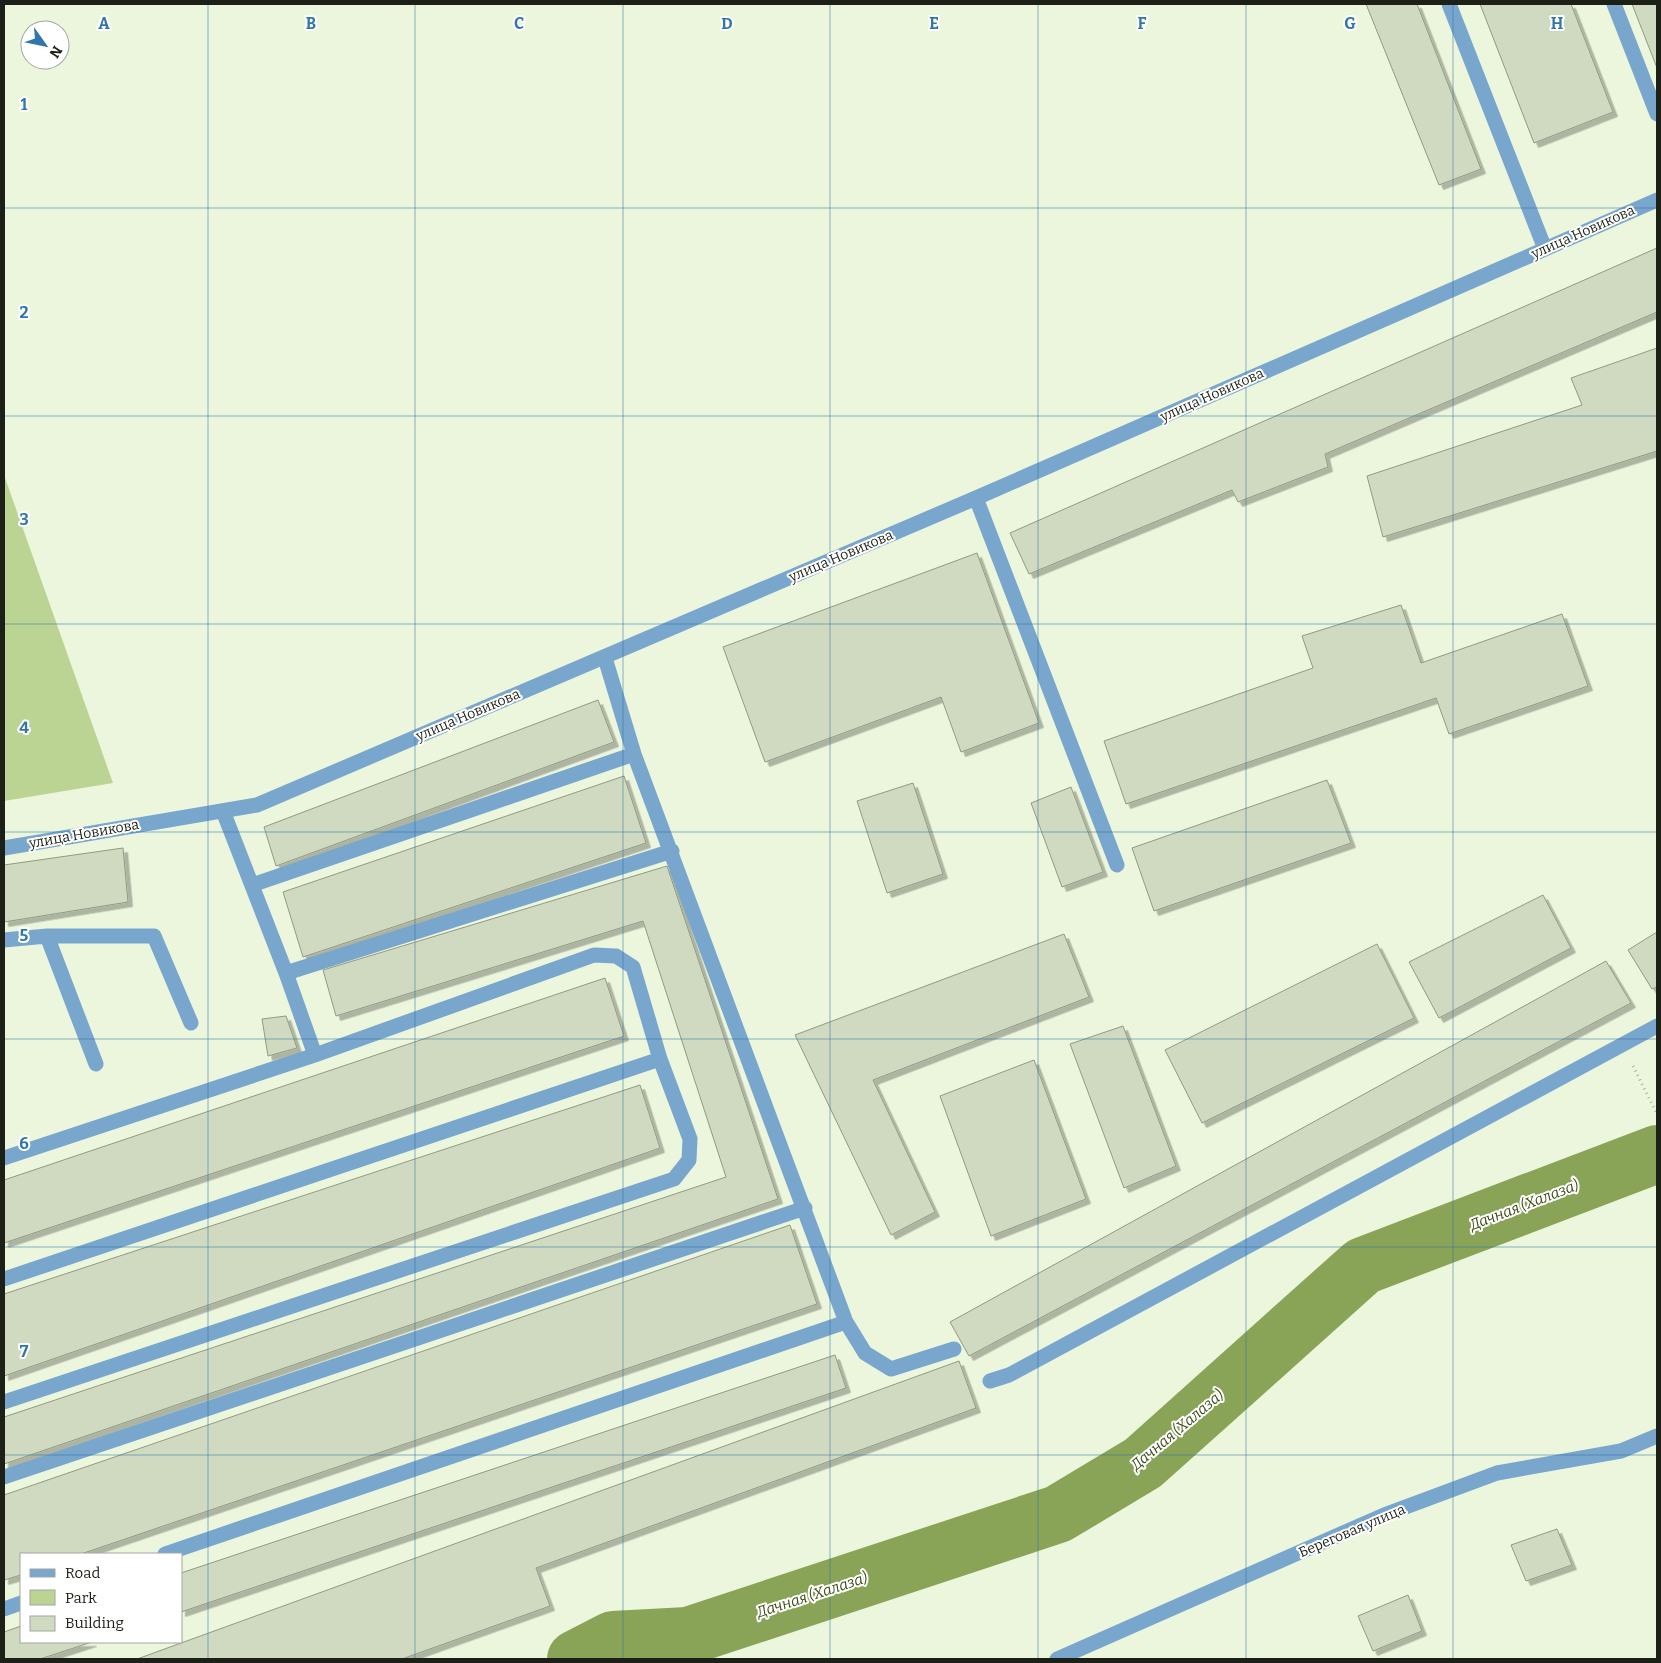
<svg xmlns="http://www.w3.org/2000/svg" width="1661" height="1663" font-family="Bitter,serif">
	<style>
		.green { fill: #bcd493 }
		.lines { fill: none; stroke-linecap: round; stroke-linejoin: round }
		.river { stroke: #89a357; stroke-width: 58 }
		.building { fill: #d0dac0; stroke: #909a81; filter: url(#shadow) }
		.path { stroke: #acb49f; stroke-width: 3; stroke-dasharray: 1 4; stroke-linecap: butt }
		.minor { stroke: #79a6cd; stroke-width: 15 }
		.grid { fill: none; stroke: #3076ab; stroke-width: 1; stroke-opacity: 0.55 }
		.labels { text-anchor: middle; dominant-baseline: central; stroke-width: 4; stroke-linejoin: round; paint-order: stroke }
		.street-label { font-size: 14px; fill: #1c2016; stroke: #fff }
		.water-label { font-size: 15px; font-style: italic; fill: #3c4d16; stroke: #fff }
		.grid-label { font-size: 16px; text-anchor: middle; font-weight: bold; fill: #3076ab; stroke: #fff; stroke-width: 4; stroke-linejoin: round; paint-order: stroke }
	</style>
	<defs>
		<filter id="shadow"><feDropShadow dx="4.5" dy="4.5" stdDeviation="0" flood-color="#0004"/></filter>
	</defs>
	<rect width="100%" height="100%" fill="#ecf6dc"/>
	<path class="green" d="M4,475L113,783L4,801Z"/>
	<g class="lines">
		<path class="river" d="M576,1659L613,1640L688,1636L1058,1514L1143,1463L1363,1266L1657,1154"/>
	</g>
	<path class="building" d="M1366,4H1417L1481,169L1439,185Z
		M1480,4H1571L1613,112L1534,143Z
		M1632,4H1657V68Z
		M1657,248V312L1325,454L1328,467L1238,502L1232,490L1029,574L1010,533Z
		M1657,348V451L1383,537L1367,476L1582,405L1571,378Z
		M977,553L1039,723L961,752L941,697L765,762L723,647Z
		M1401,605L1421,663L1562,614L1588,686L1449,734L1436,698L1126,804L1104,741L1313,668L1302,636Z
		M598,700L614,742L276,866L264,827Z
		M624,776L646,843L303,957L283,892Z
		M1327,780L1351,843L1154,911L1132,848Z
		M913,783L943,874L887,893L857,801Z
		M1071,787L1103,872L1062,887L1031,803Z
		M123,848L128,902L4,922V865Z
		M667,866L778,1199L4,1464V1417L726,1177L643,921L336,1016L323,970Z
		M1543,895L1571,948L1439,1018L1409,962Z
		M1657,932V987L1652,989L1628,950Z
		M1064,934L1089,997L873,1080L935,1212L891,1235L795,1035Z
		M1377,944L1414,1018L1202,1123L1165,1050Z
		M1606,961L1631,1003L969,1356L950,1322Z
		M605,978L624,1036L4,1243V1180Z
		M286,1016L297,1048L268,1056L262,1019Z
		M1123,1026L1176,1166L1124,1188L1070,1044Z
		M1034,1060L1086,1199L991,1236L940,1096Z
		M640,1085L660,1148L4,1376V1294Z
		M790,1225L817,1304L81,1554H21V1575L4,1580V1495Z
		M835,1355L846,1388L181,1612V1573Z
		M959,1361L976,1408L536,1568L550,1606L402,1659H137Z
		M1557,1529L1572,1565L1526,1581L1511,1545Z
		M1408,1595L1422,1631L1373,1651L1358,1616Z
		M21,1626V1642H92L40,1659H4V1632Z"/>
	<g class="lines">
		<path class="path" d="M1633,1066L1657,1114"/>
		<path class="minor" d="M1449,4L1545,249
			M1614,4L1657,114
			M976,498L1117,865
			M605,658L634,754L846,1322L865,1353L891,1369L954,1349
			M223,811L286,973L315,1055
			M4,848L257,805L976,498L1657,200
			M252,885L634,754
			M47,936L96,1064
			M4,940L47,936H154L191,1023
			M286,973L672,851
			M4,1158L315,1055L594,955L616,956L633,967L660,1059L690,1139L689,1160L674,1179L4,1402
			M4,1279L660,1059
			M990,1381L1009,1375L1657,1026
			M4,1477L805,1208
			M165,1554L846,1322
			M4,1609L21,1603
			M1057,1659L1384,1515L1497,1473L1621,1451L1657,1436"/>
	</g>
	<path class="grid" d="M208,4V1659M415,4V1659M623,4V1659M830,4V1659M1038,4V1659M1246,4V1659M1453,4V1659M4,208H1657M4,416H1657M4,624H1657M4,832H1657M4,1039H1657M4,1247H1657M4,1455H1657"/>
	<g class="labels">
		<g class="street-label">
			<text transform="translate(1583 232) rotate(-24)">улица Новикова</text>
			<text transform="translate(1212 395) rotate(-24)">улица Новикова</text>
			<text transform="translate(841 556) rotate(-23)">улица Новикова</text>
			<text transform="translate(468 715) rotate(-23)">улица Новикова</text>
			<text transform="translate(84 834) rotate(-10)">улица Новикова</text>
			<text transform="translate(1352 1531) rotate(-23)">Береговая улица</text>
		</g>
		<g class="water-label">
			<text transform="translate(1524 1205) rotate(-21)">Дачная (Халаза)</text>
			<text transform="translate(1177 1430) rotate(-40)">Дачная (Халаза)</text>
			<text transform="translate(812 1595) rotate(-18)">Дачная (Халаза)</text>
		</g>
	</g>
	<g class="grid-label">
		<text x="104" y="29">A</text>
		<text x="311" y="29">B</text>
		<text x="519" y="29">C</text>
		<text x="727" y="29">D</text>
		<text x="934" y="29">E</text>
		<text x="1142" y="29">F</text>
		<text x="1350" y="29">G</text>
		<text x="1557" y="29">H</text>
		<text x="24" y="110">1</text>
		<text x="24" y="318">2</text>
		<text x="24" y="525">3</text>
		<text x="24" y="733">4</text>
		<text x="24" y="941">5</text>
		<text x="24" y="1149">6</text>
		<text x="24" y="1357">7</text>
	</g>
	<rect width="1661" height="1663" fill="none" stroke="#1c2016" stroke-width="10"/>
	<rect x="20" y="1553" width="162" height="90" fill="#ffffff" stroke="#a4a6a2"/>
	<rect x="30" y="1569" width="25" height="8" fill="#79a6cd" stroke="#a4a6a2"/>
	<text x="65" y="1578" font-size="15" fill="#1c2016">Road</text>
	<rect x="30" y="1590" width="25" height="15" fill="#bcd493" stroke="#a4a6a2"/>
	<text x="65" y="1603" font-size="15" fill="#1c2016">Park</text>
	<rect x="30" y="1616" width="25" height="15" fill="#d0dac0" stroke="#a4a6a2"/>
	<text x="65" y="1628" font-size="15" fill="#1c2016">Building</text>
	<g transform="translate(45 45) rotate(123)"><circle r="24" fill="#ffffff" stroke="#a4a6a2"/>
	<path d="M0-4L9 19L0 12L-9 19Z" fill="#3076ab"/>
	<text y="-8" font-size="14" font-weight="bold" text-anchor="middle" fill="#1c2016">N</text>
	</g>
</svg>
